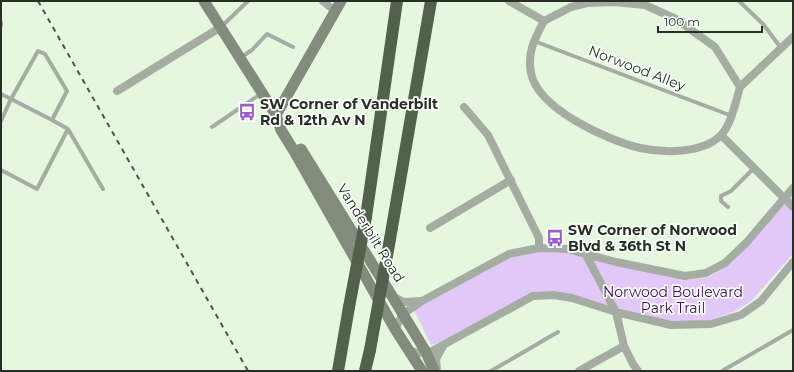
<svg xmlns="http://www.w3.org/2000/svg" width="794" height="372" font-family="Montserrat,sans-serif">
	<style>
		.green { fill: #e1c8f8 }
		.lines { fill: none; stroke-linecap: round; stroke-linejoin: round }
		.lane { stroke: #a5ada3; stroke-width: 4 }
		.street { stroke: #a5ada3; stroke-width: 8 }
		.secondary { stroke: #818c7d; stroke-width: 11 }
		.highway { stroke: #51614c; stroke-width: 12 }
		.rail { stroke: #4b5448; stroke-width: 2; stroke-dasharray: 5 5; stroke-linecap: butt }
		.highway-bridge { stroke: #51614c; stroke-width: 12 }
		.labels { text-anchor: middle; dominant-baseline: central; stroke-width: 3.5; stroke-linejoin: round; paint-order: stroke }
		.street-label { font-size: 14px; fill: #272e25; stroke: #fbfffa }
		.poi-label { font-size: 14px; font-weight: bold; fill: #272e25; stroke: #fbfffa; text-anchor: start }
		.park-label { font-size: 14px; fill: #460e66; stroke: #fbfffa }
	</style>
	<rect width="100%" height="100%" fill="#e5f7df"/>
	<path class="green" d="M793,194V254L751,301L736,311L708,321L672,322L555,291L533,293L449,339L431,345L414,310L510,258L539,252L566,253L688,280L710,277L732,263Z"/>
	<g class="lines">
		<path class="lane" d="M739,1L763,24L781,48
			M1,22V26
			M221,27L248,1
			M534,41L732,116
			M240,58L252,50L267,34L293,47
			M1,94L11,99L38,51L45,54L67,91L52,120L68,129L103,189
			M1,121L11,99L52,120
			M212,127L262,93
			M1,170L37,189L68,129
			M728,207L721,201V196L731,191L754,168
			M491,371L558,332
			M722,371L793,330"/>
		<path class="street" d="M323,1L336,12
			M509,1L544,21
			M614,2L645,5L676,19L715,47L740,87C736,101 731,125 721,135C703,154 663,153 640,148C607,140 538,109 531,73C527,52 535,38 544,21L571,7L587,3Z
			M740,87L793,37
			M117,91L221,27
			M464,107L488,135L539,238V248
			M721,135L793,207
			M430,228L511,180
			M585,253L616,312L624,346L633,364L638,371
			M392,296L404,302L421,301
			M395,329L403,314L422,301L509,254L539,248L567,249L616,262L685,276L706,273L725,263L746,243L793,188
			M409,351L419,353L432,351L533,296L554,295L572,298L616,312L671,325L711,324L741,315L761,301L793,262
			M437,371L436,359L443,346
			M579,371L624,346"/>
		<path class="secondary" d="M204,1L276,115L281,130L294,151L395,329L422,371
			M276,115L341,1
			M301,149L392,296L426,352L434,371"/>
		<path class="highway" d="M366,217L397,1
			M390,239L431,1
			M338,371L349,307
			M365,371L370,350"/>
		<path class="rail" d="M38,1L248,371"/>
		<path class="highway-bridge" d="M349,307L366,217
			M370,350L390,239"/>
	</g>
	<defs>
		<g id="bus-bare" transform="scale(1.38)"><path d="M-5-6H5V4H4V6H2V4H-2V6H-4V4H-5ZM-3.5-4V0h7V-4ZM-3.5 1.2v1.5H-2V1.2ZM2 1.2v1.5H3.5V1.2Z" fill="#9f5bd0" stroke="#fbfffa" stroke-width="2.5" paint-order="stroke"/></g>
	</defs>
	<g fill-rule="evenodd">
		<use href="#bus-bare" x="247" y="112"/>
		<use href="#bus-bare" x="555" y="238"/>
	</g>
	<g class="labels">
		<g class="street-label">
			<text transform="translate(637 68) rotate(21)">Norwood Alley</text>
			<text transform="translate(371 233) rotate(58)">Vanderbilt Road</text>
		</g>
		<g class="poi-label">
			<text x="260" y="104">SW Corner of Vanderbilt<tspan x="260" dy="16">Rd &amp; 12th Av N</tspan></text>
			<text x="568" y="230">SW Corner of Norwood<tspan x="568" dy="16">Blvd &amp; 36th St N</tspan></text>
		</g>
		<g class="park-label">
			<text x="673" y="292">Norwood Boulevard<tspan x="673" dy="16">Park Trail</tspan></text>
		</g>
	</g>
	<rect width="794" height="372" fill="none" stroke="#272e25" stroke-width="4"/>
	<path d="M658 26v6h104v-6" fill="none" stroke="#272e25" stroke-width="2"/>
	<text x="664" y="26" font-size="12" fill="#272e25" stroke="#fbfffa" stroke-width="3" paint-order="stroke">100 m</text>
</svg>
